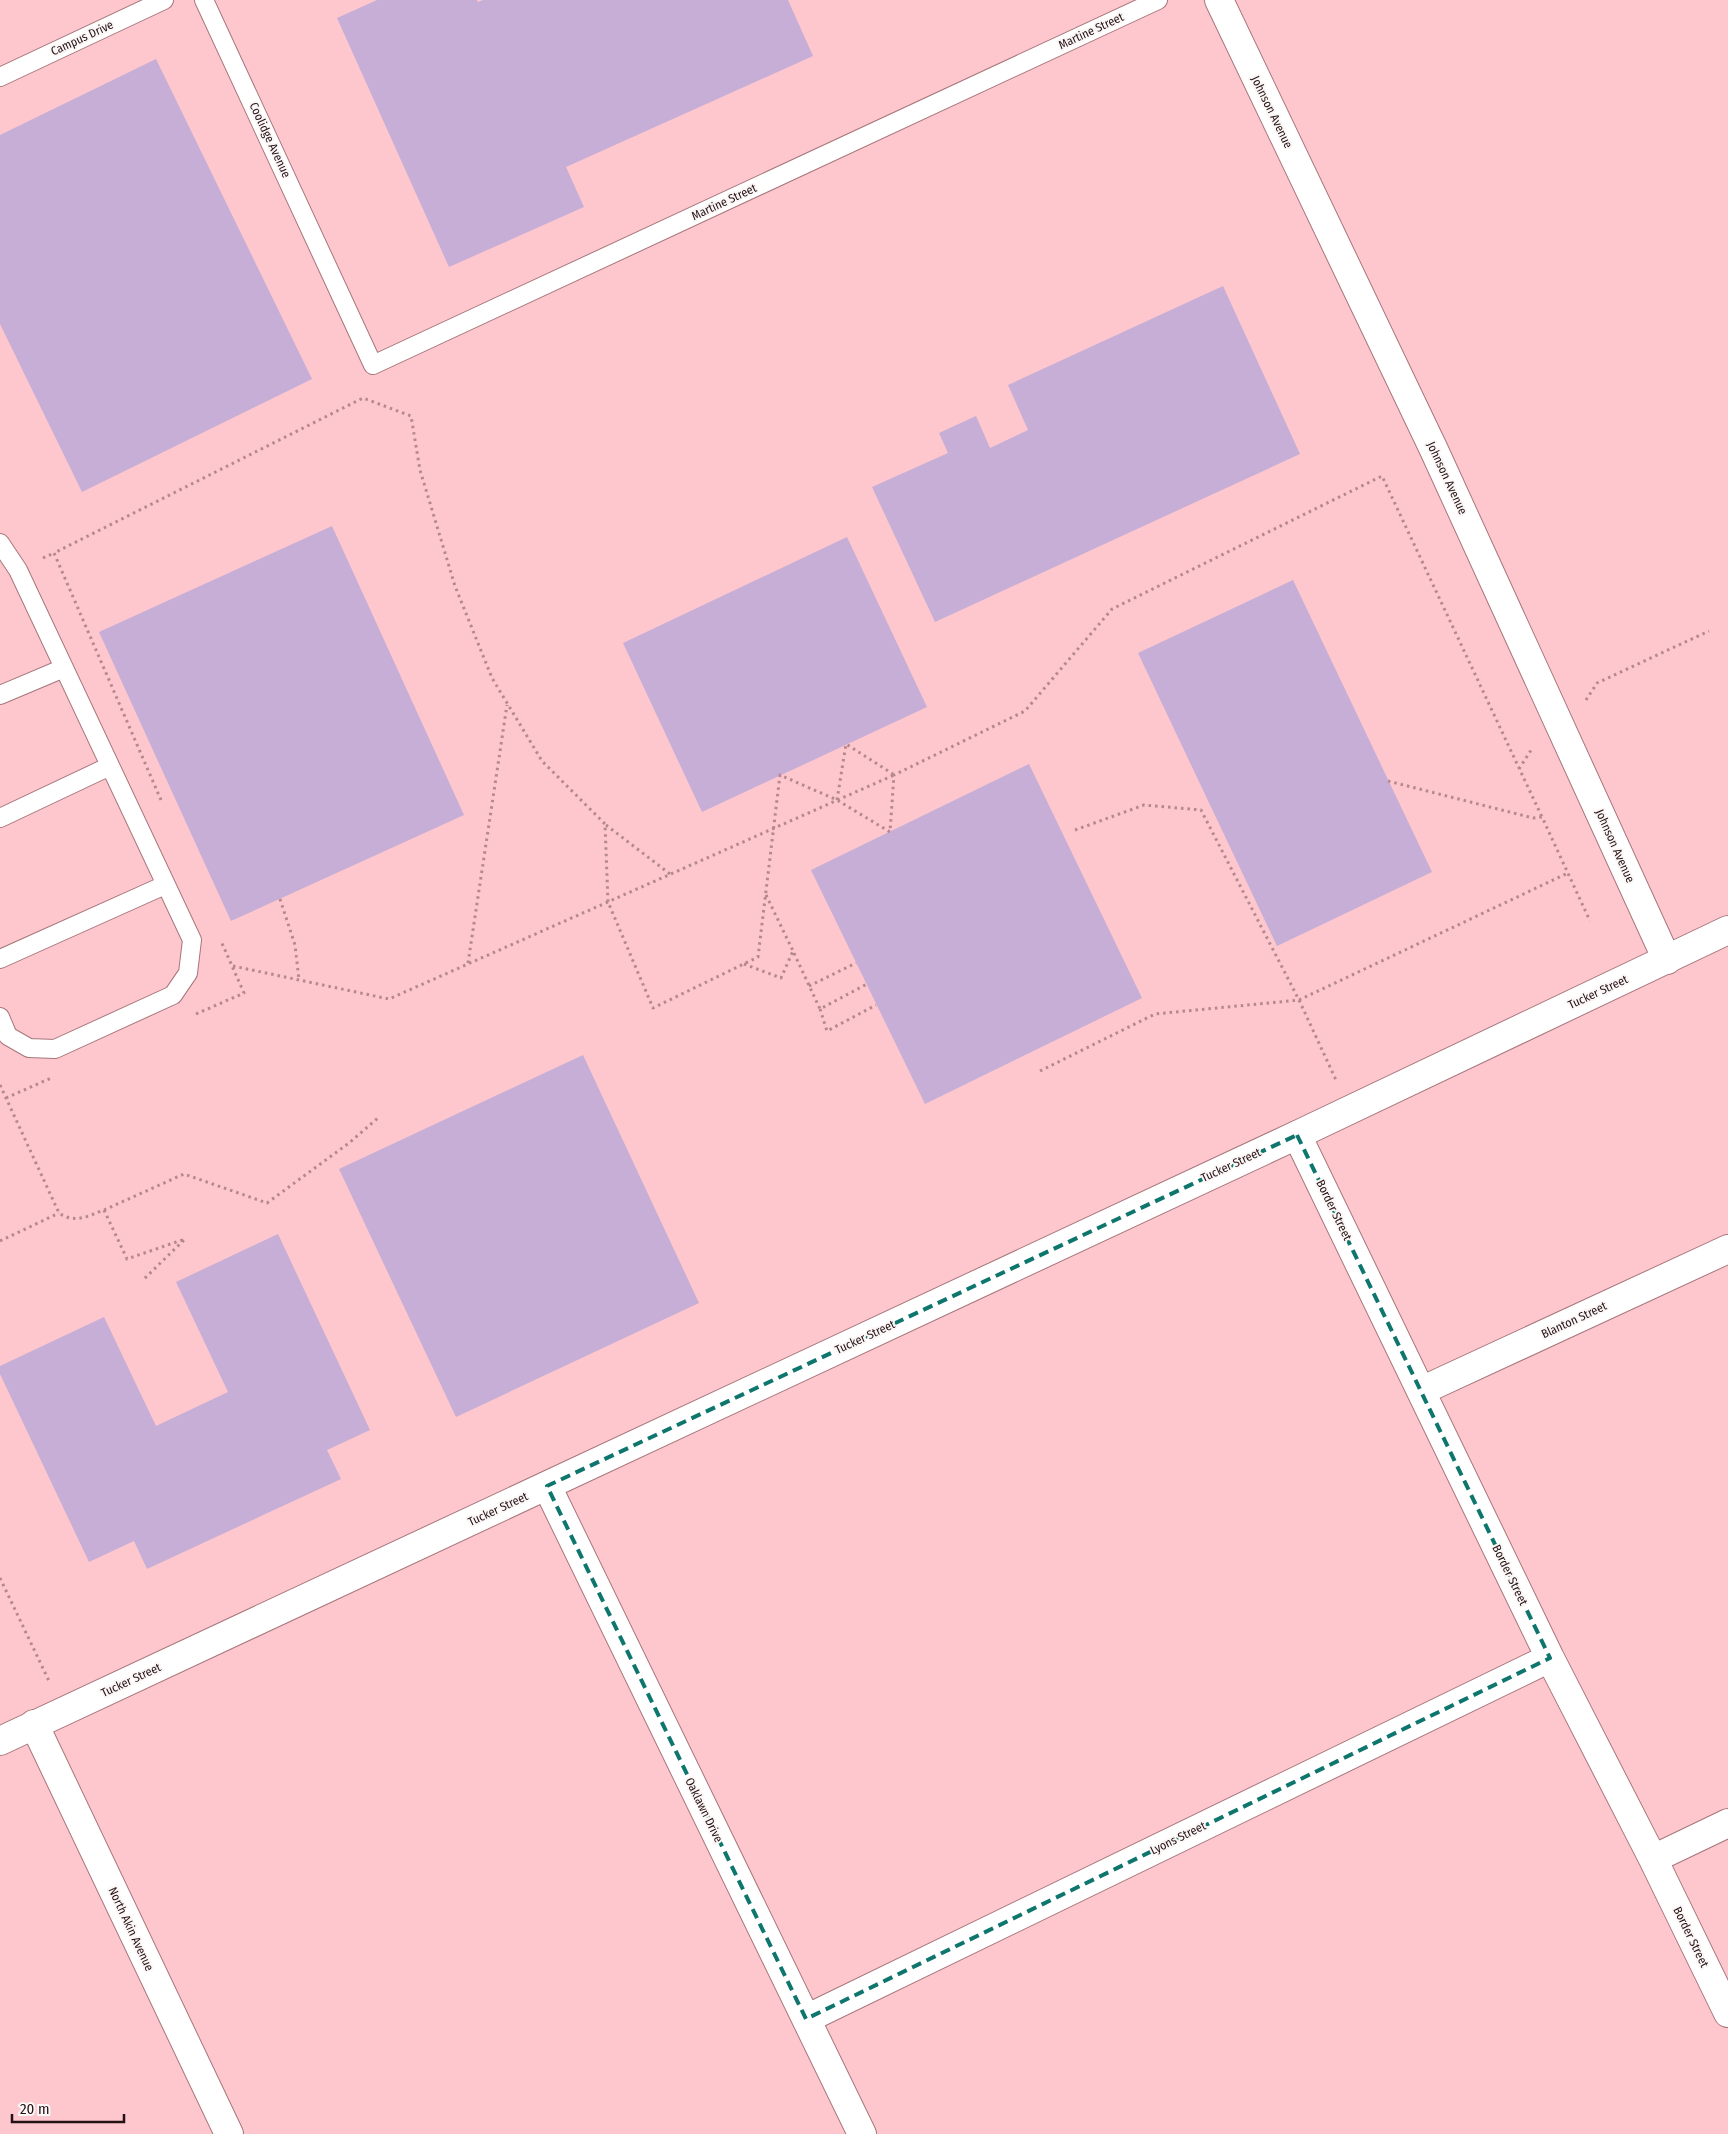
<svg xmlns="http://www.w3.org/2000/svg" width="1728" height="2134" font-family="'Fira Sans Condensed',sans-serif">
	<style>
		.building { fill: #c6aed6 }
		.lines { fill: none; stroke-linecap: round; stroke-linejoin: round }
		.service-casing { stroke: #a7767b; stroke-width: 20 }
		.minor-casing { stroke: #a7767b; stroke-width: 30 }
		.tertiary-casing { stroke: #a7767b; stroke-width: 30 }
		.path { stroke: #b4898e; stroke-width: 3; stroke-dasharray: 2.5 4; stroke-linecap: butt }
		.service { stroke: #fff; stroke-width: 18 }
		.minor { stroke: #fff; stroke-width: 28 }
		.tertiary { stroke: #fff; stroke-width: 28 }
		.marked { fill: none; stroke: #0f766e; stroke-width: 4; stroke-dasharray: 10 6; stroke-linejoin: round }
		.labels { text-anchor: middle; dominant-baseline: central; stroke-width: 4; stroke-linejoin: round; paint-order: stroke }
		.street-label { font-size: 12px; fill: #241114; stroke: #fcf7f7 }
	</style>
	<rect width="100%" height="100%" fill="#fdc7cd"/>
	<path class="building" d="M377,0H477L478,2L483,0H788L813,56L566,167L584,207L449,267L337,18Z
		M156,59L312,379L82,492L0,324V135Z
		M1223,286L1300,454L935,622L872,487L948,453L939,433L976,416L990,448L1028,430L1008,385Z
		M332,526L464,815L231,921L99,632Z
		M847,537L927,707L702,812L623,643Z
		M1293,580L1432,872L1277,946L1138,653Z
		M1029,764L1142,998L925,1104L811,870Z
		M583,1055L699,1303L456,1417L339,1169Z
		M278,1234L370,1430L327,1450L341,1479L147,1569L134,1541L89,1562L0,1374V1366L104,1317L156,1426L228,1392L176,1282Z"/>
	<g class="lines">
		<g class="service-casing">
			<path id="service" d="M204,0L373,365L1158,0
				M0,77L164,0
				M0,543L18,570L192,940L188,973L173,995L55,1049L29,1048L8,1036L0,1017
				M0,695L64,668
				M0,818L110,766
				M0,959L165,885"/>
		</g>
		<g class="minor-casing">
			<path id="minor" d="M1219,0L1434,450L1667,960
				M1297,1135L1550,1658L1653,1859L1728,2013
				M1421,1391L1728,1249
				M547,1486L862,2134
				M34,1724L229,2134
				M1653,1859L1728,1823
				M806,2019L1550,1658"/>
		</g>
		<g class="tertiary-casing">
			<path id="tertiary" d="M0,1741L1297,1135L1728,930"/>
		</g>
		<path class="path" d="M43,558L54,553
			M1586,700L1597,683L1709,631
			M1519,769L1533,747
			M1388,781L1533,818L1542,817L1590,921
			M161,800L54,553L363,398L411,416L420,470L455,586L492,678L542,761L605,824L608,902L653,1008L758,957L780,775L837,800L890,832L894,775L1025,711L1112,609L1382,476L1542,817
			M837,800L846,744L893,774
			M606,825L670,874
			M1075,830L1144,805L1201,810L1299,1000L1336,1080
			M766,895L793,951
			M280,899L295,945L299,980
			M468,963L507,705
			M744,964L781,978L793,951L820,1009L867,984
			M233,966L389,999L894,775
			M809,986L856,963
			M820,1009L827,1031L876,1005
			M196,1014L244,993L221,941
			M1040,1071L1155,1014L1299,1000L1568,873
			M0,1085L59,1213C75,1224 88,1216 104,1210L127,1259L185,1239L144,1279
			M6,1098L51,1078
			M104,1210L184,1174L267,1203L349,1143L379,1117
			M0,1241L59,1213
			M0,1578L49,1681"/>
		<use href="#service" class="service"/>
		<use href="#minor" class="minor"/>
		<use href="#tertiary" class="tertiary"/>
	</g>
	<path class="marked" d="M1297,1135L1550,1658L806,2019L547,1486Z"/>
	<g class="labels">
		<g class="street-label">
			<text transform="translate(1091 31) rotate(-25)">Martine Street</text>
			<text transform="translate(82 38) rotate(-25)">Campus Drive</text>
			<text transform="translate(1272 112) rotate(64)">Johnson Avenue</text>
			<text transform="translate(270 140) rotate(65)">Coolidge Avenue</text>
			<text transform="translate(724 202) rotate(-25)">Martine Street</text>
			<text transform="translate(1447 478) rotate(65)">Johnson Avenue</text>
			<text transform="translate(1615 846) rotate(66)">Johnson Avenue</text>
			<text transform="translate(1598 992) rotate(-25)">Tucker Street</text>
			<text transform="translate(1231 1165) rotate(-25)">Tucker Street</text>
			<text transform="translate(1334 1210) rotate(64)">Border Street</text>
			<text transform="translate(1574 1320) rotate(-25)">Blanton Street</text>
			<text transform="translate(865 1337) rotate(-25)">Tucker Street</text>
			<text transform="translate(498 1509) rotate(-25)">Tucker Street</text>
			<text transform="translate(1510 1575) rotate(64)">Border Street</text>
			<text transform="translate(131 1680) rotate(-25)">Tucker Street</text>
			<text transform="translate(704 1810) rotate(64)">Oaklawn Drive</text>
			<text transform="translate(1178 1838) rotate(-26)">Lyons Street</text>
			<text transform="translate(131 1929) rotate(65)">North Akin Avenue</text>
			<text transform="translate(1691 1937) rotate(64)">Border Street</text>
		</g>
	</g>
	<path d="M12 2114v8h112v-8" fill="none" stroke="#241114" stroke-width="2.5"/>
	<text x="20" y="2114" font-size="15" fill="#241114" stroke="#fcf7f7" stroke-width="4" paint-order="stroke">20 m</text>
</svg>
